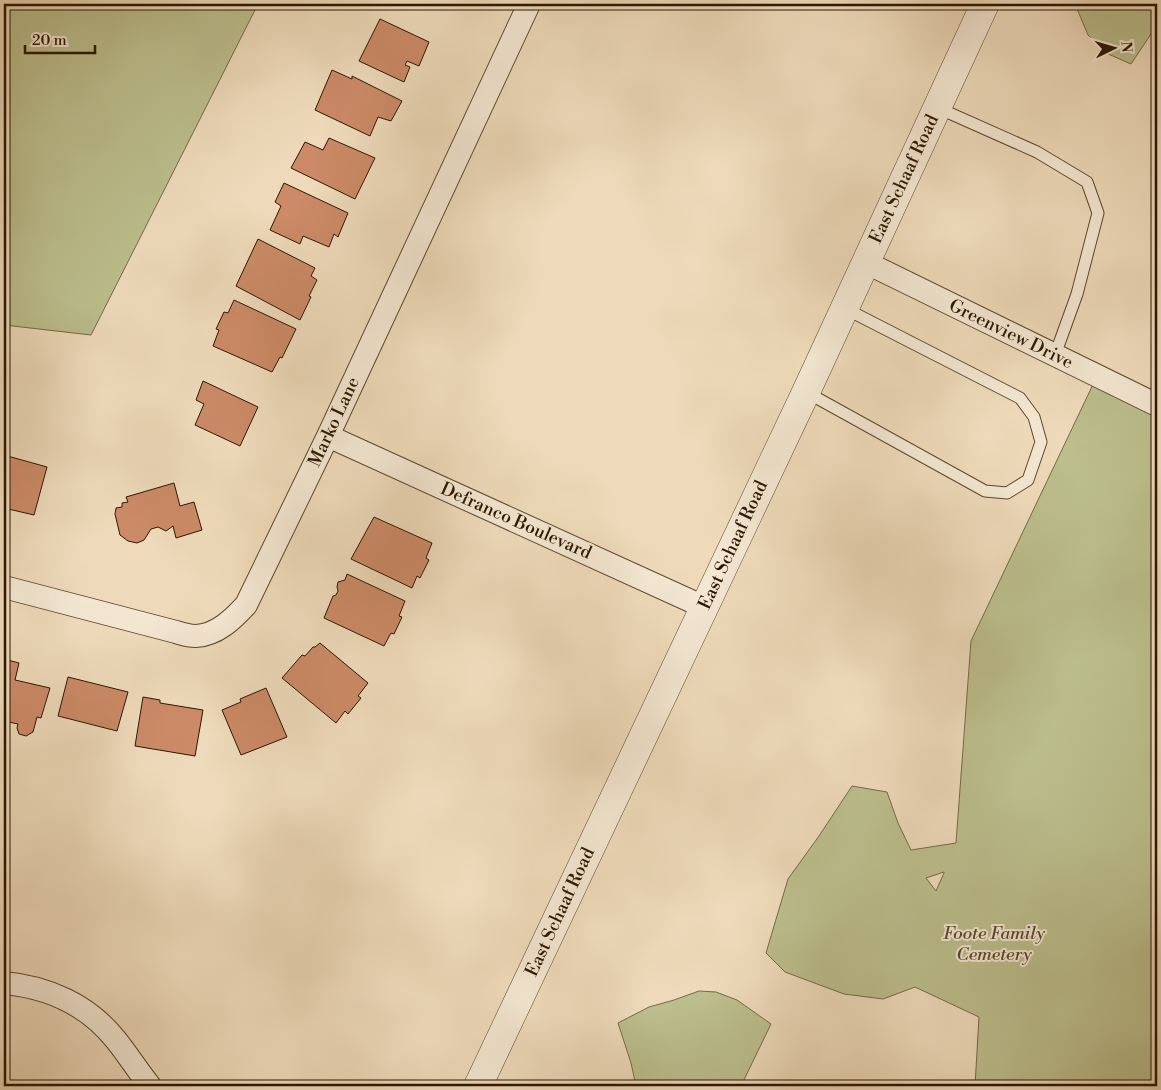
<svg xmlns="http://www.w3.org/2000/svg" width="1161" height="1090" font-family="'Libre Bodoni',serif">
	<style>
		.green { fill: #bcbe8d; stroke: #746a46; fill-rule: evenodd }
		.building { fill: #cc8a67; stroke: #2b1700 }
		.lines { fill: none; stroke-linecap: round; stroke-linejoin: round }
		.service-casing { stroke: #5c482e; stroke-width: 13 }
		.minor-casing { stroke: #5c482e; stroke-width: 24 }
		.tertiary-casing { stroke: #5c482e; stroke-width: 29 }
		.service { stroke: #f4e7d2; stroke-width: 11 }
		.minor { stroke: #f4e7d2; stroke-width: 22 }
		.tertiary { stroke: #f4e7d2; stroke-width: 28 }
		.labels { text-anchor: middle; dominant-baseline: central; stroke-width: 4; stroke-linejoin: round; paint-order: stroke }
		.street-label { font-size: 18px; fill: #2b1700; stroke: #f4e7d2 }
		.park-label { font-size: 18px; font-style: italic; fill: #56492a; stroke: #f4e7d2 }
	</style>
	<rect width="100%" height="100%" fill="#eedaba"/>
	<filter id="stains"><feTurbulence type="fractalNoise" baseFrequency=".004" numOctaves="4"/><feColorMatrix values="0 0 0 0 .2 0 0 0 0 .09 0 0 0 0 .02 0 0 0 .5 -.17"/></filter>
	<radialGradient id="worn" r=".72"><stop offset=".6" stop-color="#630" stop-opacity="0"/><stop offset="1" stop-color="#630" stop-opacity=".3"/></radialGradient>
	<path class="green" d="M4,4H258L91,335L4,325Z
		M1075,4H1157V25L1131,64L1106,53L1088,35Z
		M1097,376L1151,402L1157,387V1086H975L979,1017L915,987L883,999L844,994L785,972L766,953L788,879L819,836L852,786L887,792L898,823L911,850L956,843L971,641ZM944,872V873L936,891L926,878Z
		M699,991L716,992L737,1000L771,1024L741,1086H636L631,1063L618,1023L649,1007L674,1000Z"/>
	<path class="building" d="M380,19L429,42L419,66L407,61L405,65L410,67L404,82L359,61Z
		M332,70L352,79V76L402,101L391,121L378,117L370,136L315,110Z
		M329,138L375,158L355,199L291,168L305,142L323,150Z
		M284,183L348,213L338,237L334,234L329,247L303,236L300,244L270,230L281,206L275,202Z
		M258,239L315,268L311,276L317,280L309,296L311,297L300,320L236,286Z
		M234,300L296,329L282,358L280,357L272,372L213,346L219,330L216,329L224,312L228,313Z
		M203,381L258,407L240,446L195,425L204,404L196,400Z
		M4,455L47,467L34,515L4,508Z
		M174,483L180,506L194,502L202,530L176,538L173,526L166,531L158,527L151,529L144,540L137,543L128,541L120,535L115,514L116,508L122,507V503L128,502L126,497Z
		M374,517L432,543L426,558L429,560L420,578L417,576L412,588L351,559Z
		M347,574L405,601L399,616L402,617L394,634L391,633L384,646L324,618L333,596L336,595L338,591L337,587L338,582L345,580Z
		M320,643L368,683L358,696L361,698L348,714L345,711L336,723L282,678L302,655L305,656L313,647H315Z
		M4,659L19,663L15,680L50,688L41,718L37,717L33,732L26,736L19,734L17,728L18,724L4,721Z
		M68,677L128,692L117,731L58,716Z
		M266,688L287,737L241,755L222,710L241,702L240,699Z
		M143,697L160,700V703L203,710L195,756L135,746Z"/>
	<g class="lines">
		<g class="service-casing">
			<path id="service" d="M938,108L1037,152L1087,182L1098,213L1077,294L1055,355
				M806,392L985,491L1007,493L1028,480L1041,442L1034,417L1020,398L844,308"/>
		</g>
		<g class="minor-casing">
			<path id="minor" d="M865,262L1157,405
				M328,436L704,607
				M4,587L176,632C182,634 190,636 196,636C217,635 233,619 246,605L328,436L529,4
				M4,983C48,987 88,1005 116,1040C128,1055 138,1071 150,1086"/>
		</g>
		<g class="tertiary-casing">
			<path id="tertiary" d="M478,1086L806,392L985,4"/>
		</g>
		<use href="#service" class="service"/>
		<use href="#minor" class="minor"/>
		<use href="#tertiary" class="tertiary"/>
	</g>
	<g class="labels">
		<g class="street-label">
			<text transform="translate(904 179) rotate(-65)">East Schaaf Road</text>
			<text transform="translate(1011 334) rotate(26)">Greenview Drive</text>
			<text transform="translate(334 422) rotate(-65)">Marko Lane</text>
			<text transform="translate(516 521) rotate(24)">Defranco Boulevard</text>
			<text transform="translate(733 545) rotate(-65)">East Schaaf Road</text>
			<text transform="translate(560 912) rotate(-65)">East Schaaf Road</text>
		</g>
		<g class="park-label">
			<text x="994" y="933">Foote Family<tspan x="994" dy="21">Cemetery</tspan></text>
		</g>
	</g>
	<rect width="1161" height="1090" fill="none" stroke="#eedaba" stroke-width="20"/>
	<rect x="5" y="5" width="1151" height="1080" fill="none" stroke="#2b1700" stroke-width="2.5"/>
	<rect x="10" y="10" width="1141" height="1070" fill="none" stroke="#2b1700"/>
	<g transform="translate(1114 48) rotate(85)" stroke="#f4e7d2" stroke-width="4" paint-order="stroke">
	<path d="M0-4L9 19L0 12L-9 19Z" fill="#2b1700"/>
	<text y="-8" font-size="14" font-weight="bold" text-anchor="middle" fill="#2b1700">N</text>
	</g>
	<path d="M25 45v8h70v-8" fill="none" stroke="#2b1700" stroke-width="2.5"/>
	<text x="32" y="45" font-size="15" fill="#2b1700" stroke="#f4e7d2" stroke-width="4" paint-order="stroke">20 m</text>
	<rect width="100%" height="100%" filter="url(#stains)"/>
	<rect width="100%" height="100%" fill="url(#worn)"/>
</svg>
